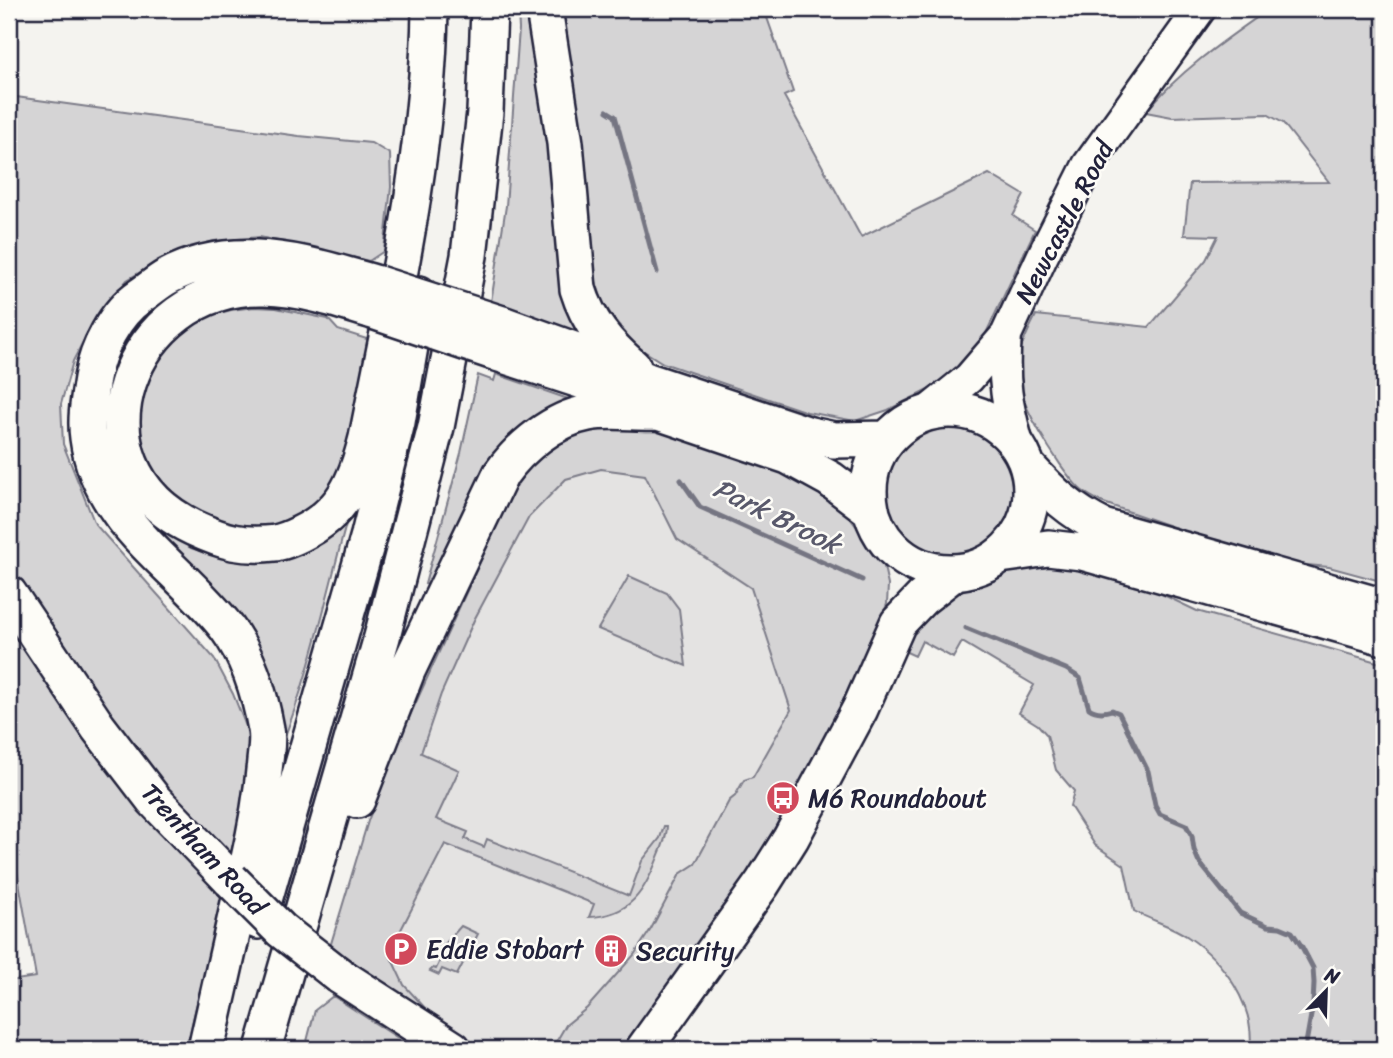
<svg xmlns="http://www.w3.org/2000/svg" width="1393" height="1058" font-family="Sriracha,sans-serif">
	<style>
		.built { fill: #e4e3e2 }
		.green { fill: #d5d4d5; stroke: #7c7b88; stroke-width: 2 }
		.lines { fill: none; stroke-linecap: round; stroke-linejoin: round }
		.stream { stroke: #757582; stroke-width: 5 }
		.major-casing { stroke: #22223b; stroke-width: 35 }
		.highway-casing { stroke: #22223b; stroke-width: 40 }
		.major { stroke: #fdfcf7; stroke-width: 30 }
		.highway { stroke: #fdfcf7; stroke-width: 35 }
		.highway-bridge-casing { stroke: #22223b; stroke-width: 40; stroke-linecap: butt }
		.highway-bridge { stroke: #fdfcf7; stroke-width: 35 }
		.labels { text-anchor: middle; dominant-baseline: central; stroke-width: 5; stroke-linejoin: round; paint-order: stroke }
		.street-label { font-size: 26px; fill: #22223b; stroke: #fdfcf7 }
		.poi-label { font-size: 26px; fill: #22223b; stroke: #fdfcf7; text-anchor: start }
		.water-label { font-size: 28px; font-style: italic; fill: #59596b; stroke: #fdfcf7 }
	</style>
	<rect width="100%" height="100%" fill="#f4f3ef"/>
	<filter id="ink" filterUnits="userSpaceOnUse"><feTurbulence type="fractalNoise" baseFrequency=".0143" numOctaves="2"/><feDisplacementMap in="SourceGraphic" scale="14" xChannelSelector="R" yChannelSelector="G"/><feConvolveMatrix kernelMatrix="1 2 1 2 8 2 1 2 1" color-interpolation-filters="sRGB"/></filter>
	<g filter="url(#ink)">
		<path class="built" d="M601,469L645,475L677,539L751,588L792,710L691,883L570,1049H490L436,1020L404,985L389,953L436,819L459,771L420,754L441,694L474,620L529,517L566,479Z"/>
		<path class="green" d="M518,9H530L597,346L491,302L506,206L519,29Z
			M557,9H764L793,92L784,96L861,237L989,174L1024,195L1013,216L1035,230L980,346L944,382L888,410L855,421L807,412L663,363L636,346L614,319L602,301L596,281Z
			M1269,9H1384V582L1329,567L1274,562L1101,502C1094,498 1085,494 1079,488C1059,468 1011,392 1016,365C1019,348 1029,330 1036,315L1149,327L1206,260L1218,236L1184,235L1190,183L1329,182L1283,123L1267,114L1172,117L1146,112C1178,72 1226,39 1269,9Z
			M9,96L299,136L371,143L390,154L391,187L384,251L369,261L260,237L214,241L166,257L127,280L92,324L73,361L61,404L63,444L95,524L214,658L233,694L247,729L251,766L232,858L186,1049H9V981L36,977L15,860L9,862Z
			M198,276L281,281L131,344L142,508L173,536L191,548L226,559L255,561L325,539L346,524C326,598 310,675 281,746L277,723L135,519L100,452L103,370L139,313Z
			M254,307L276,308L328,319L338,330L376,342L333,496L296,523L238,536L161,491L142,459L137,394L173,337L205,317L231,310Z
			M496,374L577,402L550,413L439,588L425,584L461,453L478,375L494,381Z
			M612,427L649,428L779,469L838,502L883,562L888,585L887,604L881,621L869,642L842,710L810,770L746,876L663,998L621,1049H552L566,1025L587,1008L634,955L651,929L680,874L695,864L729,801L735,796L744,780L753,777L791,710L751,588L677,539L645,475L601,469L566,479L529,517L474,620L441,694L421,753L459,770L436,819L468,832L465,839L484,847L487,839L629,896L642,861L660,838L664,826H667C667,837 662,848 658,857C645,891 630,916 589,917L594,904L445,844L389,953L404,985L436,1020L400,1005L330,947L368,821L402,733L517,481C548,441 564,435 612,427Z
			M884 492a65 65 0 1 1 130 0a65 65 0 1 1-130 0Z
			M1054,563L1149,588L1197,611L1384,664V1049H1250C1256,1006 1223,960 1188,937C1171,925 1152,921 1134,911L1124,865L1095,845L1070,806L1074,791L1056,770L1047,735L1038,725L1019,713L1034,685L962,642L953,658L922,641L915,656L900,649L943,593L1011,570Z
			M629,576L667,593L679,609L686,666L598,629Z
			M461,926L478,934L457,975L442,969L439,975L430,971L433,968L436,969L448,944L444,945Z
			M333,996L415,1049H305L315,1010Z"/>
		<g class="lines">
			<path class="stream" d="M607,111L615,116L657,272
				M681,480L700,507L862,580
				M966,628L1066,669L1080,678L1089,708C1096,713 1103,713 1112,710L1119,713L1148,771L1155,805L1160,814L1186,825L1192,836L1194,850L1199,862L1240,913L1268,926L1280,927L1292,932L1302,947L1313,968L1314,983L1313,1004L1305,1049"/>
			<g class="major-casing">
				<path id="major" d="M1006,335C1002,382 1007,404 1019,448
					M927,412L969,378L1006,335L1043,255L1088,165L1200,9"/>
			</g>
			<g class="highway-casing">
				<path id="highway" d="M544,9L565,143L578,289C588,322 607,345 633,367
					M373,311C338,300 302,288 265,287C129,283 61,465 194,528C224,542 243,547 276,543C285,541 292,538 300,534C343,513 356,482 367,438C395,296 428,154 430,9
					M502,324L582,353L648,381L810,435L834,440L887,439
					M497,353L583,381L658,412L788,456L830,479L871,510
					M869 491a81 81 0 1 1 162 0a81 81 0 1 1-162 0Z
					M1028,467C1052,493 1070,511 1103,527L1384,607
					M1000,555L1048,548L1082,552L1384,637
					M9,594L98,727L154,800L231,880
					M357,800L407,671L501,474C520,447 554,419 588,413C610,409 635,413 658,412
					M258,921L369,535L397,422L419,294
					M340,976L453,1049
					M206,1049C220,987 234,925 248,863C256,829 262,796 265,761C266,751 268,739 266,729C260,695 248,656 227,628C179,566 99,522 88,438C85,419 89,398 92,378C97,349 115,313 140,296C149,290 158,282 167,277C235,240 309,264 378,284
					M263,1049L382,637L436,427L469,256L485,112L489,9
					M644,1049L762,884L791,838L860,709L898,623L922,598L955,572"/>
			</g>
			<use href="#major" class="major"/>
			<use href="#highway" class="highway"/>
			<g class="highway-bridge-casing">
				<path id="highway-bridge" d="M378,284L502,324
					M373,311L497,353
					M231,880L281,930L340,976"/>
			</g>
			<use href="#highway-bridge" class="highway-bridge"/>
		</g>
	</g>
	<defs>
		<g id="bus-disc" transform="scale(1.75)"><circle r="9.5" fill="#d1495b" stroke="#fdfcf7"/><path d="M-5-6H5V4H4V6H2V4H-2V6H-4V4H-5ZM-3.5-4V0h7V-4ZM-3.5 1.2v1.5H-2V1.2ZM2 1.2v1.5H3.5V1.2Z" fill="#fff"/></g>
		<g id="parking-disc" transform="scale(1.75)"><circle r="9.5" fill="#d1495b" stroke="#fdfcf7"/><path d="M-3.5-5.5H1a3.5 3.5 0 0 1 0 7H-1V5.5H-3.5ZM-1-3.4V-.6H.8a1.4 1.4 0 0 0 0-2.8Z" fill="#fff"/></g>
		<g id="building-disc" transform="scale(1.75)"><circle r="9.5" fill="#d1495b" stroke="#fdfcf7"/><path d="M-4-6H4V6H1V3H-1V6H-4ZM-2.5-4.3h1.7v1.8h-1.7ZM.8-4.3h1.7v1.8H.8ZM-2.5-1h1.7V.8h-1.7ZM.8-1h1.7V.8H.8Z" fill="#fff"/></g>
	</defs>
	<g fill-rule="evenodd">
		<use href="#bus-disc" x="783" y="798"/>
		<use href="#parking-disc" x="401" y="949"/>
		<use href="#building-disc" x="611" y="951"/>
	</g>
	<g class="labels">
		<g class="street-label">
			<text transform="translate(1064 222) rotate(-62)">Newcastle Road</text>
			<text transform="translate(204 849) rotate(47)">Trentham Road</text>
		</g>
		<g class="poi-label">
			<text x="808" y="798">M6 Roundabout</text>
			<text x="426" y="949">Eddie Stobart</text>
			<text x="636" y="951">Security</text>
		</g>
		<g class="water-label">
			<text transform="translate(777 516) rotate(26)">Park Brook</text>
		</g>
	</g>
	<rect width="1393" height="1058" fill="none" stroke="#fdfcf7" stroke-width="35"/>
	<rect x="18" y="18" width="1358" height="1023" fill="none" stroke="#22223b" stroke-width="2.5" filter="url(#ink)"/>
	<g transform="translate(1326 991) rotate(23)" stroke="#fdfcf7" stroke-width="5" paint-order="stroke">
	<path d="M0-5L12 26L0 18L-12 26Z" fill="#22223b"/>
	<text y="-10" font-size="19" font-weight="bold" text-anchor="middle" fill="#22223b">N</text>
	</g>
</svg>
